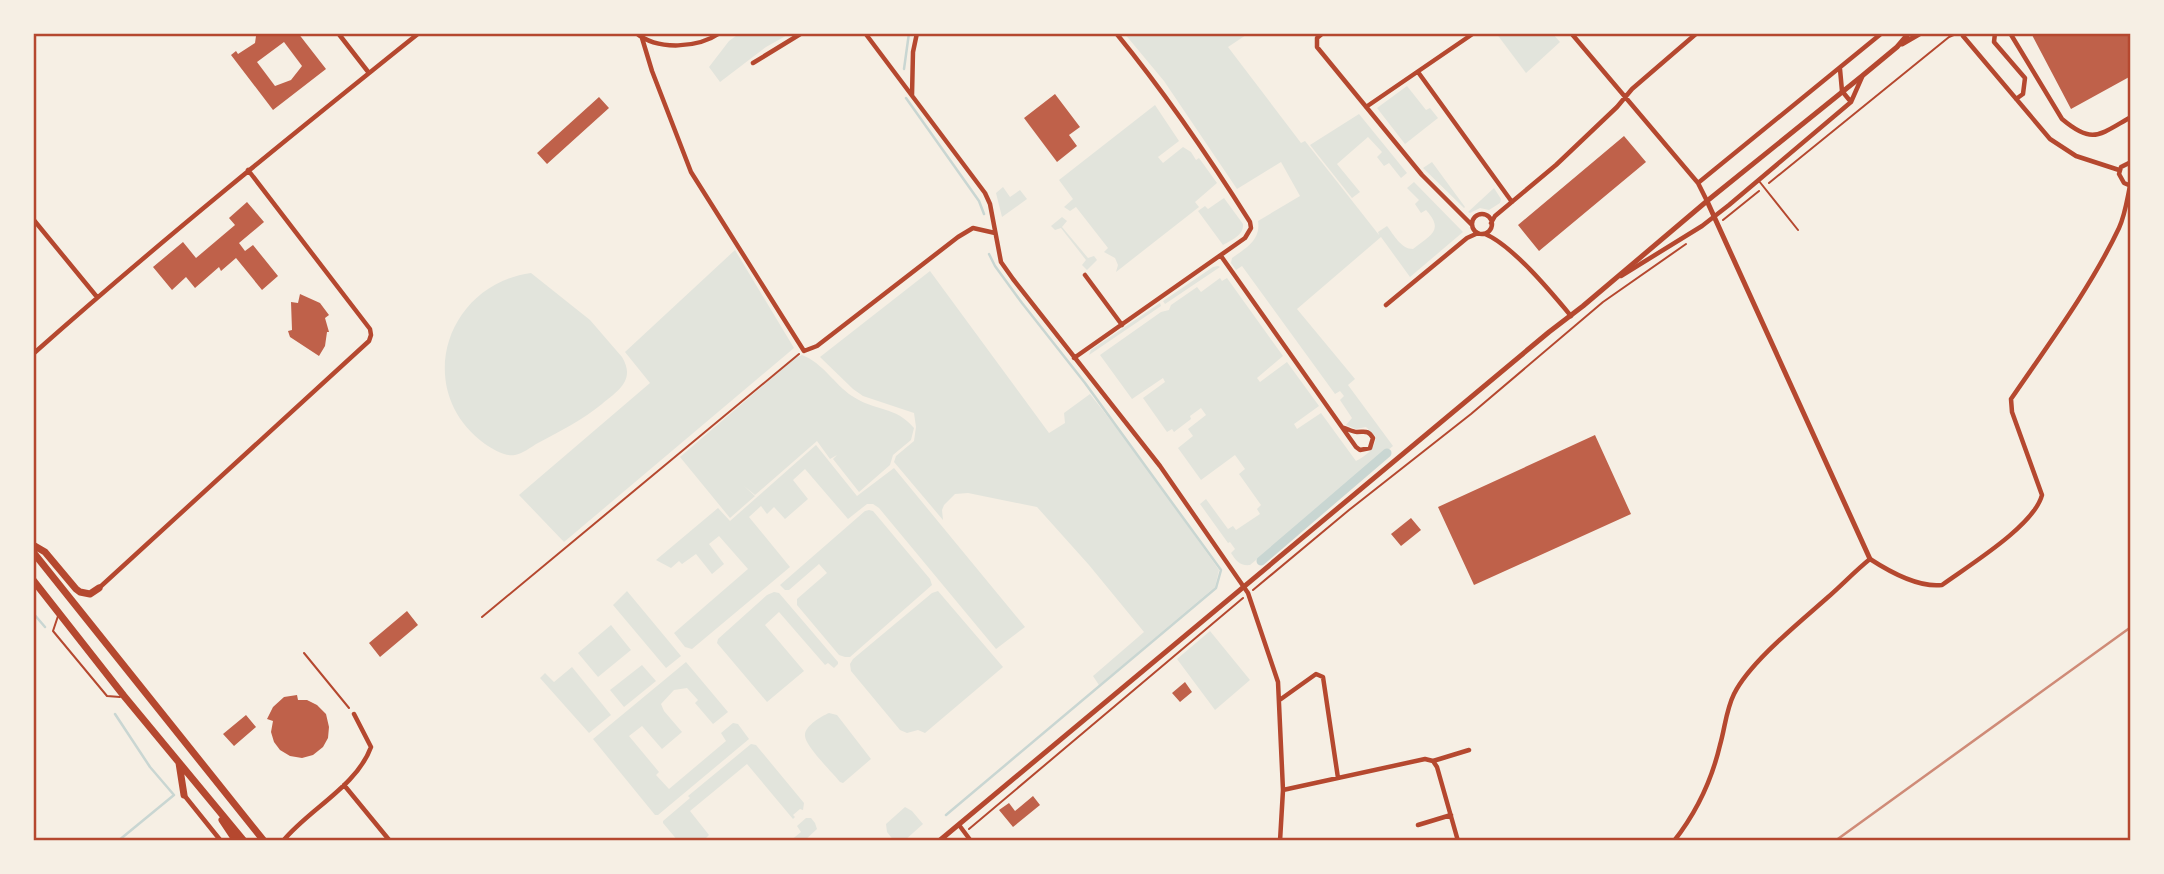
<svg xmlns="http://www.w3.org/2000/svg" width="2164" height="874" font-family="Mulish,sans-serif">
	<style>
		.green { fill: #e2e4dc }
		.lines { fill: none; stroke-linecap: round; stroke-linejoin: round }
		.stream { stroke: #c9d6d2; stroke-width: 2.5 }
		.canal { stroke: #c9d6d2; stroke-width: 9 }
		.building { fill: #bf614a; fill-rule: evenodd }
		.path { stroke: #b5482f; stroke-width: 2 }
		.service { stroke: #b5482f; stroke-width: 2 }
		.minor { stroke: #b5482f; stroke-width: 4.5 }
		.tertiary { stroke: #b5482f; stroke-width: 5 }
		.secondary { stroke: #b5482f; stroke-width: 5 }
		.trunk { stroke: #b5482f; stroke-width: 7 }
		.rail { stroke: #cf8b77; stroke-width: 2.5 }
		.neatline { fill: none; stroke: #b5482f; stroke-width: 2.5 }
	</style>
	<rect width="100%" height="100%" fill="#f6efe4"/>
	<path class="green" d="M740,33H791L766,47L720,82L709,67L729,41Z
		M1124,33H1249L1228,47L1301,143L1305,141L1379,235L1378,232L1387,226C1394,235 1401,249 1413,249C1430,235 1445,231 1426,210L1421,213L1415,204L1419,200L1407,188L1414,182L1463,232L1410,277L1381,237L1297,309L1355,379L1348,385L1393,446L1250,565C1240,566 1236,561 1231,553L1235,549L1230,542L1228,543L1200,504L1206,499L1228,529L1233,526L1236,530L1260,514L1257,509L1261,505L1239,474L1245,469L1235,455L1201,480L1178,448L1193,436L1188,429L1206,415L1201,408L1190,416L1191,419L1174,432L1172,429L1167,432L1143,398L1165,382L1163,378L1132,399L1100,355L1161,312L1169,310L1171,305L1197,287L1201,292L1220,278L1222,281L1227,278L1283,356L1257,378L1260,382L1287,362L1319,406L1294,424L1297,429L1321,413L1356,461C1366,456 1375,449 1376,437L1366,427L1356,429L1346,425L1352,418L1340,400L1344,396L1340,391L1335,394L1242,266L1236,270L1231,263L1232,258C1246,248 1261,240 1258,221L1300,196L1281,162L1237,189L1164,81Z
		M1496,33H1552L1560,42L1526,73Z
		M1407,86L1426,110L1430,108L1438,118L1405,144L1377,108Z
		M1155,105L1179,141L1158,157L1163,163L1183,147L1191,152L1196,160L1199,158L1217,183L1195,202L1199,207L1116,272L1118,265L1115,258L1104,252L1108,248L1076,207L1070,211L1064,207L1073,199L1059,180Z
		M1359,114L1407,173L1401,178L1389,163L1384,166L1377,157L1382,152L1368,137L1337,164L1360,192L1352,198L1310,145Z
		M1432,162L1465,207L1464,208L1423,168Z
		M1003,187L1010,197L1020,190L1027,199L1002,217L996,193Z
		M1494,188L1501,199L1500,203L1489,210L1480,208L1470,213L1468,212Z
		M1224,198L1243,224C1244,235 1232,240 1223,245L1198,211L1205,206L1208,209Z
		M1062,217L1067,221L1062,227L1088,258L1094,256L1097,260L1087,270L1082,265L1086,260L1061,228L1055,230L1051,226Z
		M735,250L794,348L564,542L519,495L650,383L625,352Z
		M1218,266L1220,267L1165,304L1163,301L1213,267Z
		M930,271L1049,433L1065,423L1064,413L1090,394L1137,454L1219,570L1215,587L1099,685L1093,676L1144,632L1089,565L1037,507L968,493L955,494L944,505L942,510L943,520L894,462L896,456L914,441L916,427L914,413L863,396L853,389L820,357Z
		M531,273L590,320L622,357C636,380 618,391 602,404C582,420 561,431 538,443C531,447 522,454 515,455C505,457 493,449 485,444C412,391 445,285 531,273Z
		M1160,303L1161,306L1089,355L1091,350Z
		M802,355C823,363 834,384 852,396C874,411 896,406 914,428L911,440L893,455L890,465L859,492L833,459L837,455L830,459L817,441L755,495L744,486L755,496L730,518L680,457L795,358Z
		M816,445L857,496L894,468L1025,627L996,649L879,508L873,504H867L848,519L805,469L793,480L808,499L785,519L774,507L767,514L761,506L749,517L790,567L692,649L685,647L674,633L748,569L719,536L709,544L724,564L712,574L696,554L682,564L679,561L671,568L656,560L718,508L730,521Z
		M869,510L873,511L930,579L932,585L850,657H845L839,655L797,605V599L827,573L819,564L789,590H785L780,585L865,511Z
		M627,591L681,656L666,668L613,605Z
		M938,591L1003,667L925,733L918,730L907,733L900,730L851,671L850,664L853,659L932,593Z
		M774,592L779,593L838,662V664L834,668L828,663L825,665L779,612L765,625L804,671L767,702L717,643L718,639L767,595Z
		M611,625L631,650L598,677L578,653Z
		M1210,631L1250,680L1215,710L1177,659Z
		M686,662L728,712L713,724L695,703L698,700L687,688L674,690L661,704L664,711L682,732L662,749L642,726L629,736L659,772L656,775L669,789L726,741L721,733L733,723L738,724L749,739L658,815H655L593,739Z
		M642,665L656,681L624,707L610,690Z
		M572,667L611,715L589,733L540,678L545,673L554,682Z
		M829,713L837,715L871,759L843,783L840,782C832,772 806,747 805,736C804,726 822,716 829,713Z
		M751,744L756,745L804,803L803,810L800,809L793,815L795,817L793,819L747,764L690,811L709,835L706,838L708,841H678L663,823V821L690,798L688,796Z
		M905,807L912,811L923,824L904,841H894L887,832L886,824Z
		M806,818H811L815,823L817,829L804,841H790L801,832L797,826Z"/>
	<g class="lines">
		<path class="stream" d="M904,69L909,33
			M906,98L979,201L984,214
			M33,613L45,627
			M115,714L150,767L174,795L118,841
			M946,815L1216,588L1221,570L1085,383L1022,303L995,266L989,254"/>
		<path class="canal" d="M1261,561L1387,453"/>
	</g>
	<path class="building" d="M265,33H298L326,69L273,110L231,55L236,51L238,54L255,43L256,36H261ZM284,42L302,66L291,80L275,86L257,62Z
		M2031,33H2131V76L2071,109Z
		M1055,94L1080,127L1069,135L1077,146L1057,162L1024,118Z
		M599,97L609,108L547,164L537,153Z
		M1624,136L1646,162L1539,251L1518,225Z
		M247,202L264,222L239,243L245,251L253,245L278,276L262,290L236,258L221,271L219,267L195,288L186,277L172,290L153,267L183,242L196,258L235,225L229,218Z
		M300,294L320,303L329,315L325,318L329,332H327L325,346L319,356L290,337L288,331L292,330L291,302L298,303Z
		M1595,435L1631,514L1474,585L1438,507Z
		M1411,518L1421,530L1401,546L1391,534Z
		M407,611L418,625L380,657L369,643Z
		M1185,682L1192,692L1180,702L1172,693Z
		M297,695L298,700H307L317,705L326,714L329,727L328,738L323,747L313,755L302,758L290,756L280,750L274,742L271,732L273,721L267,719L273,707L284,697Z
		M246,715L256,727L234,746L223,734Z
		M1033,796L1040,805L1013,827L999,810L1009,803L1015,811Z"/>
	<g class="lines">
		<path class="path" d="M1769,183L1949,37L1956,34
			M1723,220L1759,191
			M1253,590L1349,510L1471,414L1603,302L1686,244
			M482,617L799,354
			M304,653L349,708
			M969,829L1243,598"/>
		<path class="service" d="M1759,181L1798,230
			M58,616L53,631L107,696L120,697"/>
		<path class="minor" d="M338,33L369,73
			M636,33C658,51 698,48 720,33
			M865,33L985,193L990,204L1001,262L1013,279L1160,466L1248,593L1278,682L1283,790L1280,841
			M1323,33L1317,38V47L1422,175L1472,225
			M1571,33L1698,183L1707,201
			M1995,33L1994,42L2025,78L2023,94L2016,99
			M2010,33L2062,119C2093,145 2099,135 2131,117
			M1963,36L2050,139L2076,156L2119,170
			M642,38L652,71L691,172L804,351L817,346L958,237L973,228L995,233
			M753,63L802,33
			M1840,69L1842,91L1851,102
			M1418,72L1512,202
			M912,95L913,52L917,33
			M1366,107L1474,33
			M2131,162L2121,167L2119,174L2124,183L2131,186
			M1698,183L1882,33
			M1472 224a10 10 0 1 1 20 0a10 10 0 1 1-20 0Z
			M33,219L97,297
			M1491,223L1495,216L1556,165L1617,107L1632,89L1697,33
			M1485,234C1512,245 1551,292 1571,316
			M1221,256L1356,447L1360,450L1370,448L1373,438C1368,430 1366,432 1357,432C1353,432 1348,429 1344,428
			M1085,275L1122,325
			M1621,276L1702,226L1729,205L1851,102L1862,77
			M1386,305L1467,238L1478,233
			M33,354C158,243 288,138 419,33
			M1074,358L1245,238L1251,228L1250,222C1209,157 1165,93 1116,33
			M99,588L369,341L371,335L370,329L248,170
			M1281,699L1316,674L1323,677L1338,778
			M1433,761L1437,767L1458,841
			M344,785L390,841
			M1283,790L1425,759L1433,761L1469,750
			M184,795L221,841
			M959,825L971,841
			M1418,825L1451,815
			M283,841C308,810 357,786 371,747L354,714
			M1674,841C1696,813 1712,779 1720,745C1725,728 1726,710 1734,694C1750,662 1800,622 1827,598C1842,585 1855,571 1870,559C1890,572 1918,588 1942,585C1968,566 2034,526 2042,495L2012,412L2011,399C2048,345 2091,287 2119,228C2125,215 2127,200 2130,186"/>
		<path class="tertiary" d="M1707,201L1870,559"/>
		<path class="secondary" d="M1902,44L1921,33
			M939,841L1549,332L1583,306L1707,201L1862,76L1897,47L1909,33"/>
		<path class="trunk" d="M33,545L45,552L76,589L80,592L90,594L99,588
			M33,552L264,841
			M33,580L124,696L244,841
			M179,763L184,795
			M222,820L236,841"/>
		<path class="rail" d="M1835,841L2131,627"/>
	</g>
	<rect width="2164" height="874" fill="none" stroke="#f6efe4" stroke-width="70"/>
	<rect x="35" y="35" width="2094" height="804" class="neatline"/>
</svg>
